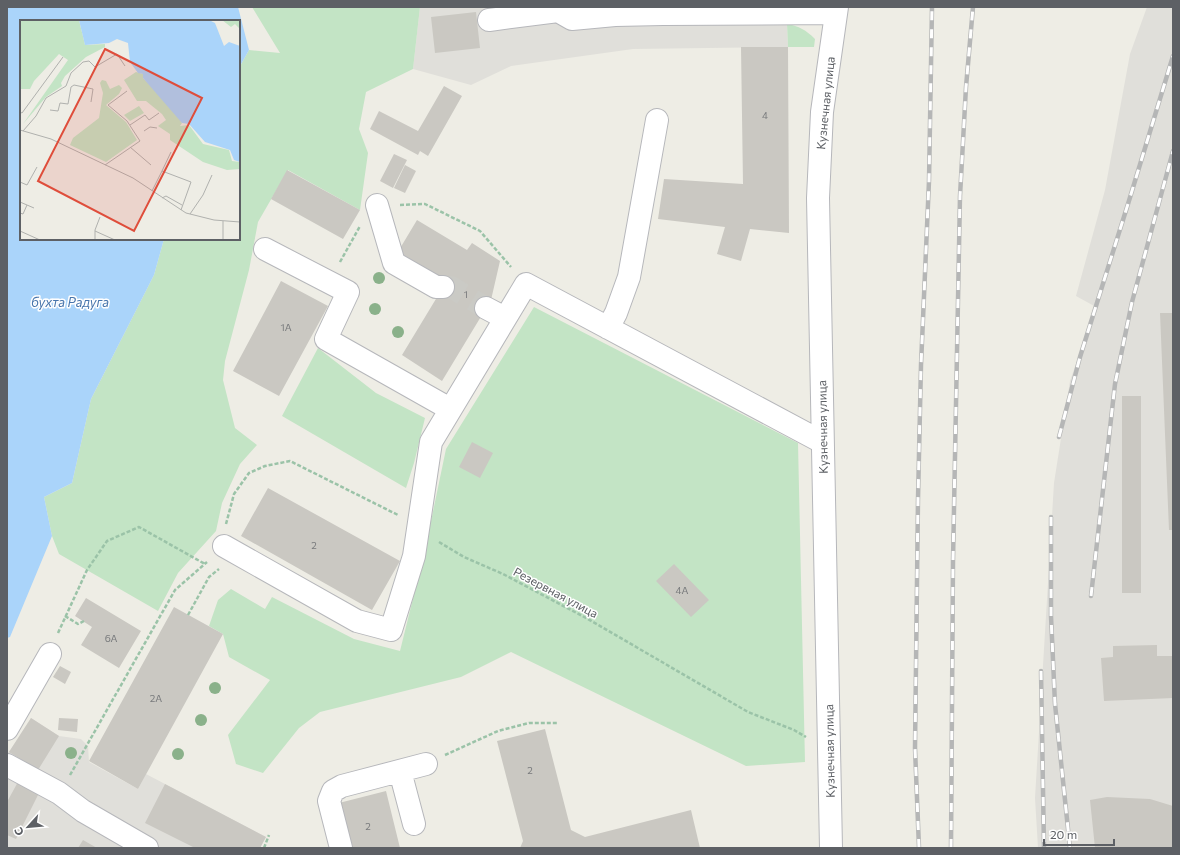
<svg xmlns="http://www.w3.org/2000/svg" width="1180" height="855" font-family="Commissioner,sans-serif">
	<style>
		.industrial { fill: #e0dfda }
		.green { fill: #c3e4c5 }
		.water { fill: #aad4fa }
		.building { fill: #cac8c2 }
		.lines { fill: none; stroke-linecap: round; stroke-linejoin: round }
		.minor-tunnel { stroke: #cacac5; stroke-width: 22; stroke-dasharray: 22 11; stroke-linecap: butt }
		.minor-casing { stroke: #b6b7bb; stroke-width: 24 }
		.path { stroke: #9bc3a8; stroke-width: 2.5; stroke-dasharray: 4 2; stroke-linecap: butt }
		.minor { stroke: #fff; stroke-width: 22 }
		.rail-casing { stroke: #b5b6b6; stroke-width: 4.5 }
		.rail { stroke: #fff; stroke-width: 3; stroke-dasharray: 9; stroke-linecap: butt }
		.tree { fill: #8ab18a }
		.labels { text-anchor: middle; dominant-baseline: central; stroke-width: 3; stroke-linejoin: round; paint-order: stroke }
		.number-label { font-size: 10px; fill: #787a7c }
		.street-label { font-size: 12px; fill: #5d6065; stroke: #fff }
		.water-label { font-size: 13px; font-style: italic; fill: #4775ac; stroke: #fff }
		.inset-road { fill: none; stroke: #b0b1ae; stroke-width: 1 }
		.view { fill: #df4d3b; fill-opacity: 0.15; stroke: #df4d3b; stroke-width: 2 }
		.inset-edge { fill: none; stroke: #5d6065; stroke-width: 2 }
	</style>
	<rect width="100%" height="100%" fill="#eeede5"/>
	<path class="industrial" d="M420,7H786L788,47L633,49L511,66L471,85L413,69Z
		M1147,7H1173V848H1038L1035,798L1054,483L1070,381L1096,307L1076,296L1105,190L1130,54Z
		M31,718L59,736L81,739L88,746L89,762L138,789L146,774L266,837L260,848H7V753L9,752Z"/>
	<path class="green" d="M252,7H420L413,69L366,92L359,129L368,153L360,210L288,170L258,222L249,270L225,361L223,380L235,428L257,445L240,464L222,503L216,531L178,573L158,611L59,554L52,536L44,497L72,483L91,399L154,275L164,239H239V68L249,50L280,53Z
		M787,24C799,26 806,30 815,39L814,47H788Z
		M534,307L798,443L805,762L746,766L511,652L461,677L320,712L299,728L263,773L236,764L228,735L270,680L229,657L223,634L209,626L218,600L231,589L265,609L272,597L354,639L400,651L425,550L446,449Z
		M318,348L376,393L425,418L414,463L406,488L282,416Z"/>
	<path class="water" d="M7,7H238L249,50L239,68V21H21V239H164L154,275L91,399L72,483L44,497L52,536L10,637L7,638Z"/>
	<path class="building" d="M476,12L480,48L435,53L431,17Z
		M741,47H788L789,233L750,229L741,261L717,254L725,227L658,219L664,179L743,184Z
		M444,86L462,96L428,156L420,151L418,155L370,129L379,111L418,131Z
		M394,154L407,160L393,188L380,181Z
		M405,165L416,171L405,193L394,188Z
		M287,170L360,210L343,239L271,199Z
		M417,220L467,250L472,243L500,261L491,300L442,381L402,355L445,284L396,255Z
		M281,281L328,306L279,396L233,371Z
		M1160,313H1173V530H1169Z
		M1122,396H1141V593H1122Z
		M472,442L493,453L480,478L459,467Z
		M268,488L400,561L372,610L241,536Z
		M674,564L709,600L691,617L656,581Z
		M86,598L141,631L119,668L81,645L92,627L75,616Z
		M174,607L223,634L138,789L89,761Z
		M1157,645V656H1173V698L1104,701L1101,658L1113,657V646Z
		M60,666L71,672L65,684L53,677Z
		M31,718L59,736L38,770L9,752Z
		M59,718L78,719L77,732L58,730Z
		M545,729L571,830L585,837L691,810L700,848H520L523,841L497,741Z
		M19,780L40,791L16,839L7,835V802Z
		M165,784L266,837L260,848H195L145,823Z
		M386,791L400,848H347L335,804Z
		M1107,797L1150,799L1173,806V848H1095L1090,800Z
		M83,840L97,848H78Z"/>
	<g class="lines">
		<path class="minor-tunnel" d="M443,287H451L486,308"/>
		<g class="minor-casing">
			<path id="minor" d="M662,7L663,14L836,13
				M489,20L558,11L572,19L615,15L663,14
				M377,205L394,263L436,287H443
				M265,249L348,292L326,339L450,409
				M486,308L505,318
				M608,328L616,313L629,277L657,120
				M224,546L357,621L391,630L414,556L431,442L526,284L822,442
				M7,729L50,654
				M7,765L59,793L83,811L147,848
				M400,771L414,824
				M341,848L329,801L333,791L342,786L426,764
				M831,848L818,198L822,112L837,7"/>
		</g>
		<path class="path" d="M400,205L425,204L480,231L511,267
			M340,262L360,226
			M226,524L234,494L249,473L265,466L290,461L398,515
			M439,542L464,557L503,574L588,619L748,712L794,730L806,737
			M188,615L209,577L219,569
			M65,616L78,624L84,621
			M58,633L87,570L107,541L139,527L205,564
			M445,755L498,731L529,723H557
			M70,775L175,590L207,562
			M264,848L269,835"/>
		<use href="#minor" class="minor"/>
		<g class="rail-casing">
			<path id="rail" d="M1059,437L1080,357L1128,204L1173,56
				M1051,517V616L1055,704L1070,848
				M1091,596L1115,384L1132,302L1173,151
				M1041,671L1044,848
				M919,848L915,748L918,499L921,365L929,181L932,7
				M951,848L953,561L960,196L966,87L973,7"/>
		</g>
		<use href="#rail" class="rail"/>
	</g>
	<g class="tree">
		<circle cx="379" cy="278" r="6"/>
		<circle cx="375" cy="309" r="6"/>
		<circle cx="398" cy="332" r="6"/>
		<circle cx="215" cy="688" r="6"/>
		<circle cx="201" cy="720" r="6"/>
		<circle cx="71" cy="753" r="6"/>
		<circle cx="178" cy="754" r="6"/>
	</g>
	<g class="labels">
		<g class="number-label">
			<text x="765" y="115">4</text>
			<text x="466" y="294">1</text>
			<text x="286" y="327">1А</text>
			<text x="314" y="545">2</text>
			<text x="682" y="590">4А</text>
			<text x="111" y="638">6А</text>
			<text x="156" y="698">2А</text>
			<text x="530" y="770">2</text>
			<text x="368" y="826">2</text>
		</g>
		<g class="street-label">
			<text transform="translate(825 103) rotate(-84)">Кузнечная улица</text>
			<text transform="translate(822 427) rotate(-91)">Кузнечная улица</text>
			<text transform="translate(556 592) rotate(28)">Резервная улица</text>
			<text transform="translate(829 751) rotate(-91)">Кузнечная улица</text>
		</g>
		<g class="water-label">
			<text x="70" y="302">бухта Радуга</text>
		</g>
	</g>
	<g transform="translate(20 20)">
		<rect width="220" height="220" fill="#eeede5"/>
		<path d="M2,0H59L65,25L85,24V27L66,37L45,56L41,63L42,66L26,77L3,104L48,40L39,34L14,61L10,69H0V3ZM202,0H220V9L215,4L211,7ZM116,52L123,54V58L151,87L162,103L160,106L169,105L183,124L209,130L212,141L220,142V149L207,150L183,142L150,120V114L138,106L146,100L142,94L126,81H117L104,60ZM82,60L86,61L90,69L99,65L102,68L99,74L86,85L106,102L117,120L86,142L50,125L53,118L79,98L83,73L80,63ZM119,86L124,93L110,101L104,95Z" fill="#c3e4c5"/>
		<path d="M59,0H189L195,3L204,26L209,22L220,26V142L214,140L210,130L185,122L169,104L162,103L123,58V54L118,53L110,42L108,23L97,19L89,23L65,25Z" fill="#aad4fa"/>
		<path class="inset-road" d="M30,90L38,91L40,83L48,84L51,67L54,65L73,69L71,82M0,92L2,93L43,37M110,105L125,95L129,100L139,93M0,110L31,119L113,158L166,193L194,200L220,202M3,111L16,96L26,78L46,66L51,53L63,42L69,41L75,47L97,34L105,46M124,111L130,107L137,108M110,127L131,145M85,145L120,121L107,101L88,85L107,71M142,151L151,132M0,162L7,165L17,147M132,171L142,151L171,162L161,190M142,178L146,176L162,185M0,182L14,188M0,193L3,194L7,185M170,194L183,175L192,155M203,201V220M0,211L20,220M75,211L95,220M75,220V210L80,197"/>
		<path class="view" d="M85,29L182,78L114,211L18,161Z"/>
		<rect width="220" height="220" class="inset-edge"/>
	</g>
	<rect width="1180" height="855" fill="none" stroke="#5d6065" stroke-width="16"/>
	<g transform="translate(28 827) rotate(243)" stroke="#ffffff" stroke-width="3" paint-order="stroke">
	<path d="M0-3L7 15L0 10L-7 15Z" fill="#5d6065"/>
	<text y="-6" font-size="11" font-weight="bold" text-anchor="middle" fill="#5d6065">С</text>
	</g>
	<path d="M1044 839v6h70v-6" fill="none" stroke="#5d6065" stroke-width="2"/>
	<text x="1050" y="839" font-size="12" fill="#5d6065" stroke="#ffffff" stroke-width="3" paint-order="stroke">20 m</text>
</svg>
